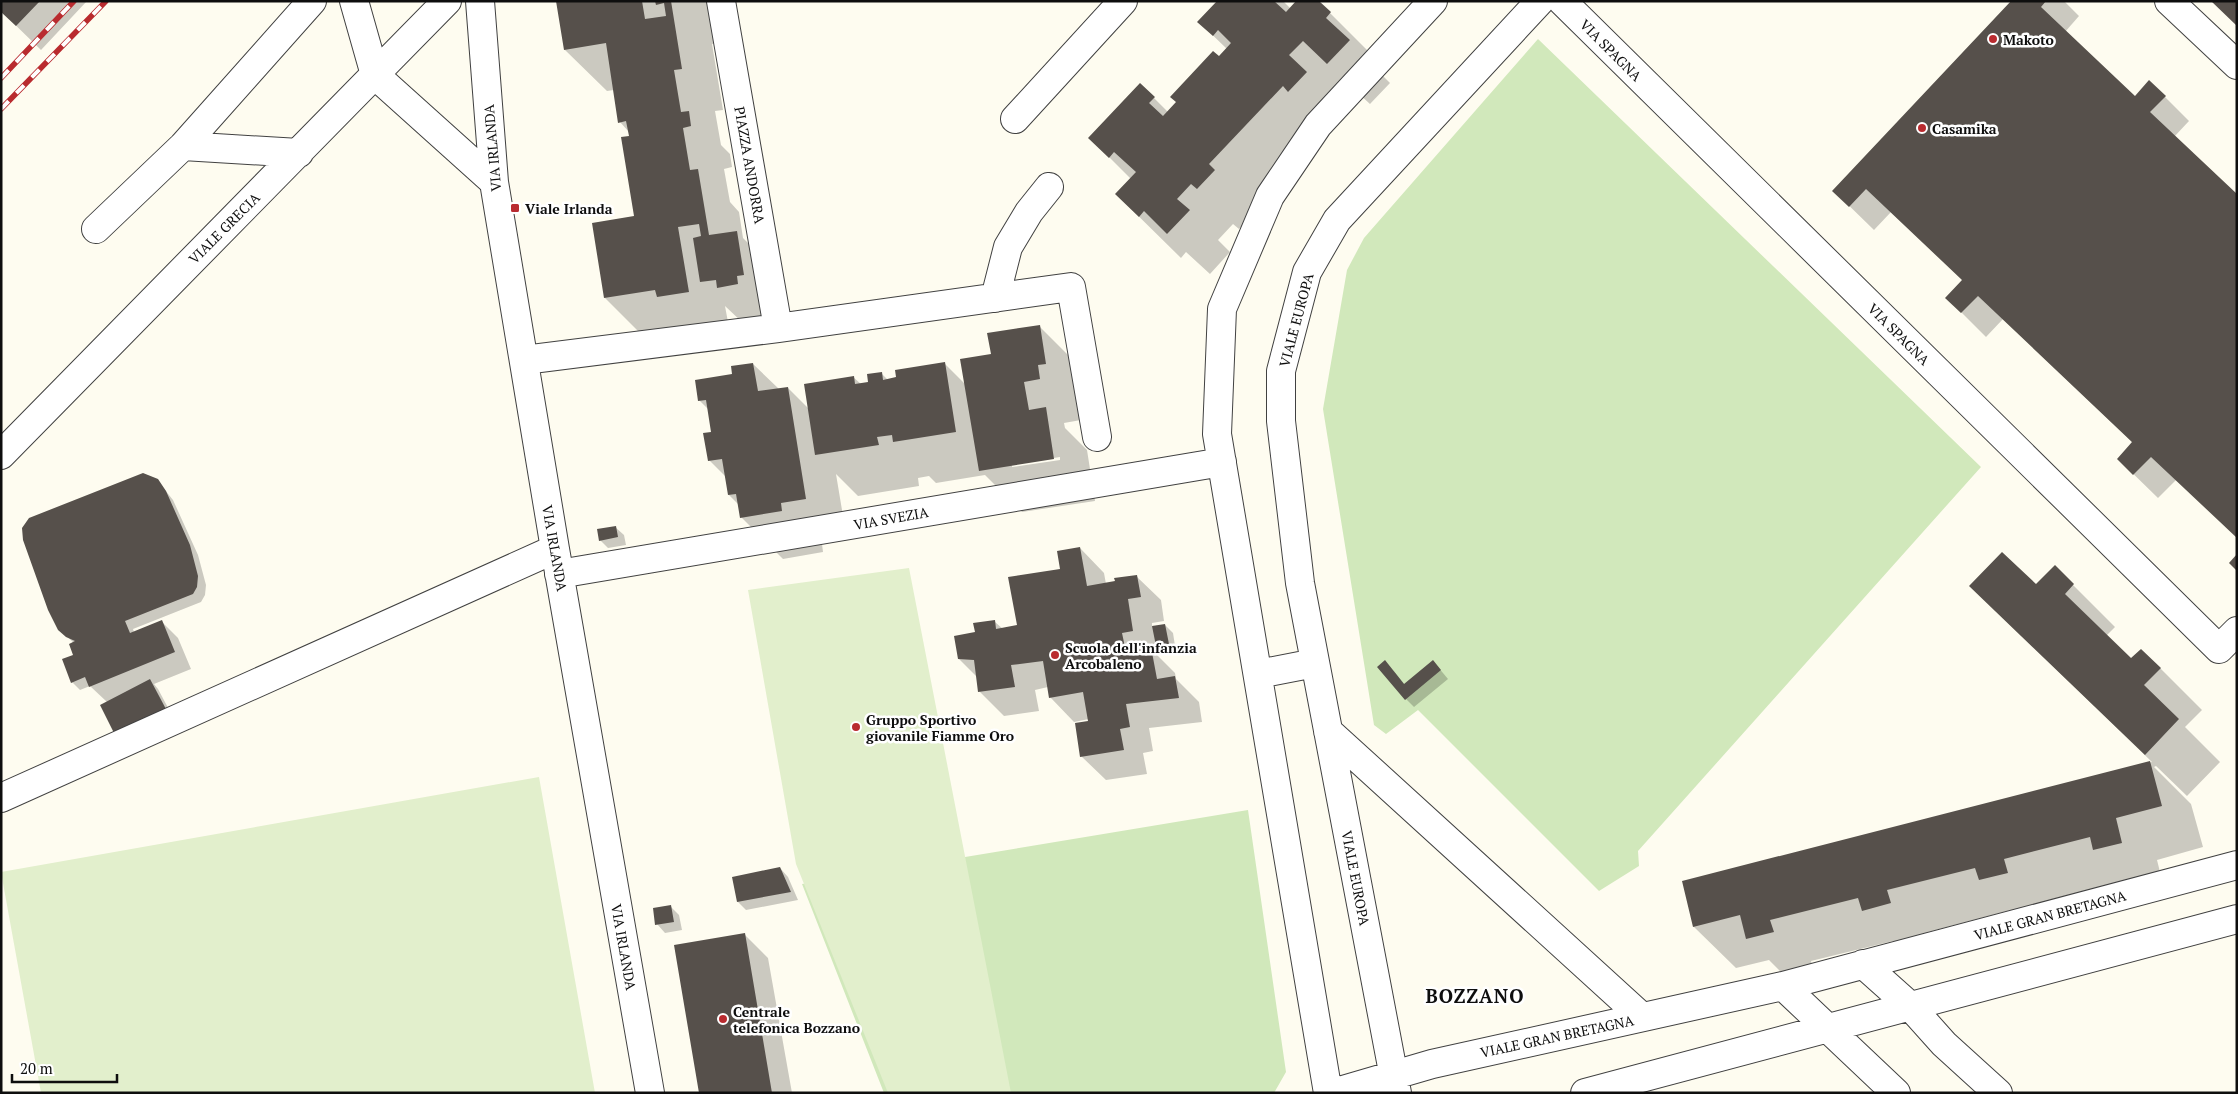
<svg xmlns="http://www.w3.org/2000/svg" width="2238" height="1094" font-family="'PT Serif',serif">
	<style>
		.green { fill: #d1e8bb }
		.pitch { fill: #e2efcc }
		.shadow { fill: #0003; fill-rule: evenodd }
		.building { fill: #56504b }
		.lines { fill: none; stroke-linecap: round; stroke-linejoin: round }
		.minor-casing { stroke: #414141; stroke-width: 30 }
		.minor { stroke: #fff; stroke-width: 28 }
		.rail-casing { stroke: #b92b2f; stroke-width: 5.5 }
		.rail { stroke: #fff; stroke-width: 4; stroke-dasharray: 11; stroke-linecap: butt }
		.poi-dot { fill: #b92b2f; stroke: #fff; stroke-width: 2 }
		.labels { text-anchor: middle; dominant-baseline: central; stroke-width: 5; stroke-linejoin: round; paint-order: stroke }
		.poi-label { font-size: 14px; font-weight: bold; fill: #0e0e0e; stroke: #fff; text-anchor: start }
		.street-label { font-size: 14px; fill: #0e0e0e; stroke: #fff }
		.district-label { font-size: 19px; font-weight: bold; letter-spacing: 1px; fill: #0e0e0e; stroke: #fff }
	</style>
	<rect width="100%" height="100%" fill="#fefcf0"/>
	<path class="green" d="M1538,39L1981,467L1638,851L1639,866L1599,891L1418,710L1386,734L1374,725L1323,409L1347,270L1364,238Z
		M1248,810L1286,1072L1274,1093H884L802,884Z"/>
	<path class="pitch" d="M909,568L1011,1093H888L796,864L748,590Z
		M539,777L595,1093H41L1,872Z"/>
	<path class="shadow" d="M1,1H87L41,50L1,11Z
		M557,1H727L741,39L712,44L723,110L715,111L721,145L730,154L732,167L724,169L730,202L739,212L743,238L779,274L785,316L743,323L725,306L730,333L646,339L605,298L593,224L635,217L630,137L629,132L620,122L614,90L607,91L565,50Z
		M1218,1H1283L1291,9L1318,1L1372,55L1367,60L1390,83L1370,104L1345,81L1330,97L1347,114L1331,132L1325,127L1250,206L1256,212L1239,229L1233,224L1218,240L1230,252L1210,274L1186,252L1181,258L1116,194L1131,179L1090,138L1154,98L1168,112L1227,49L1199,22Z
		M2013,1H2064L2079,16L2065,32L2135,98L2165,97L2189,121L2174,137L2176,480L2158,498L2118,459L2133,443L2003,319L1986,337L1947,298L1964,281L1891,212L1874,230L1834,191Z
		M1039,326L1081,368V420L1064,423L1065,428L1087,450L1095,501L1022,512L985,475L936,483L929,476L918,478L919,486L858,496L836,474L847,540L822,544L823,552L783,559L741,517L739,505L729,495L727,478L709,460L713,433L709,410L699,400L753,364L779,389L788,388L809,409L853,377L861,384L869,383L881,373L888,380L944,363L965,384L992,355ZM1060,457V460L1012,467V465Z
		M157,480L173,500L198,555L206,585L205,595L201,602L133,629L134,632L162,622L178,638L191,669L154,684L158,689L174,719L107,702L90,686L80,690L72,682L74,643L59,629Z
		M615,527L624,535L626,545L608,548L600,540Z
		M1080,548L1104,573L1106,584L1136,576L1161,600L1164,621L1152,623V627L1165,625L1173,633L1176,652L1165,654L1155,644L1156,654L1175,673L1176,679L1199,702L1202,722L1149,728L1153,751L1143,753L1147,774L1106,780L1081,756L1089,719L1074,722L1050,697L1048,687L1035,690L1039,711L1004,716L979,691L977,677L959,659L976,633L995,622L1003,629L1019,627Z
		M2055,567L2115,627L2106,636L2131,660L2160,668L2202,710L2185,727L2220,762L2187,796L2156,766L2154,767L2191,804L2203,847L2157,860L2163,884L2136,891L2125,880L2045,901L2048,914L2021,921L2011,910L1928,932L1931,945L1904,952L1893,941L1811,961L1814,973L1789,980L1769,960L1736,968L1694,927L1683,882L2152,762L1970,586H2036Z
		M1433,661L1448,679L1414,707L1406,699L1393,670L1405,685Z
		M780,868L788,877L798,900L746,910L738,902L733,878Z
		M671,907L679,915L682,930L665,933L657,924Z
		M744,934L768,958L792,1093H700Z"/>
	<path class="building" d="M1,1H40L16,26L1,12Z
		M556,1H642L645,19L666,16L664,3L656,5L655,1H671L682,69L674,70L681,112L689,111L691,126L683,128L690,170L698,169L709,235L737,231L744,275L737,276L738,284L717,288L716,280L700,282L693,238L701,236L699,224L678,227L689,292L657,297L655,290L604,298L592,223L634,216L621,137L629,136L626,121L618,123L606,43L564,50Z
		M1217,1H1274L1286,12L1296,1H1319L1331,12L1326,18L1350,40L1327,64L1303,41L1289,55L1307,72L1288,92L1283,86L1209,164L1215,170L1197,189L1191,184L1177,199L1190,210L1167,234L1144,211L1139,217L1115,194L1136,172L1114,152L1109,158L1088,138L1140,83L1155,97L1149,103L1163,116L1176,102L1170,97L1213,51L1219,56L1231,43L1218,30L1213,36L1197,22Z
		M2011,1H2046L2041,7L2135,96L2149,80L2166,96L2150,112L2237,194V538L2151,457L2133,475L2117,459L2132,442L1978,296L1961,313L1945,298L1962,280L1866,189L1849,207L1832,191Z
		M2211,1H2237V26Z
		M1040,325L1046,364L1038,365L1040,379L1024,382L1029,410L1046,407L1054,459L979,471L960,359L991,354L987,333Z
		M945,362L956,432L893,442L892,435L877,437L879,445L815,455L804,384L854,376L855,384L868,382L867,374L882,372L883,380L896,377L895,370Z
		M753,363L758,391L788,387L806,499L781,503L782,511L740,518L736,494L728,495L722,459L708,461L703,433L711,432L706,400L698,401L695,380L732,374L731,366Z
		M143,473L158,479L166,491L190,545L198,576L197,587L193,594L125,621L130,633L162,620L175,652L89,687L85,677L71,683L62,659L73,655L69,644L75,641L66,637L58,630L48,610L23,540L22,528L29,518Z
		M616,526L618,537L599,541L597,529Z
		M1080,547L1087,586L1115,581L1114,578L1137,575L1141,597L1128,599L1133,631L1122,633L1126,652L1151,647L1157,679L1175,676L1179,698L1126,704L1130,727L1120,729L1124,750L1080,757L1075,723L1088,721L1083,692L1049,698L1043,661L1011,665L1015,687L978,692L974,660L958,659L954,636L975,632L973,623L995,620L996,629L1017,625L1008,577L1060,569L1057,551Z
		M2002,552L2036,584L2055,565L2074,584L2065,594L2131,658L2141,649L2161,668L2144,685L2179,719L2145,755L1969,586Z
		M2237,554V571L2229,563Z
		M1165,624L1169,644L1156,646L1152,626Z
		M1385,660L1404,684L1433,660L1441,670L1405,700L1377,667Z
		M150,679L167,711L116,737L100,705Z
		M2150,761L2162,806L2116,818L2122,843L2093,850L2090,837L2004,859L2008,873L1979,880L1975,868L1887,890L1891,903L1862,911L1858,898L1770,920L1774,932L1746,939L1740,915L1693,927L1682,881Z
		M780,867L791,892L737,902L732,877Z
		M671,905L674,922L655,925L653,908Z
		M745,933L772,1093H699L674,945Z"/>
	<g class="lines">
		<g class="minor-casing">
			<path id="minor" d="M354,1L375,75L494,182
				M480,1L494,182L555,549L650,1093
				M721,1L778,328
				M1562,1L2219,649L2237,631
				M2169,1L2237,65
				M1015,119L1123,1
				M183,146L299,153
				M96,229L183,146L312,1
				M995,298L1008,247L1029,212L1049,187
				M524,360L778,328L1071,287L1097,437
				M1,455L447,1
				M559,574L1222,462
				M1258,674L1315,663
				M1328,731L1642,1017
				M1,798L555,549
				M1863,964L1910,1006L1944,1044L1998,1093
				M1783,986L1896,1093
				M1328,1093L1217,434L1222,309L1270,196L1318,125L1433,1
				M1333,1093L1432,1064L1783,986L2237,865
				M1397,1093L1300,583L1281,421V371L1307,272L1337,220L1540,1
				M1585,1093L2237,919"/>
		</g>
		<use href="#minor" class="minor"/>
		<g class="rail-casing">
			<path id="rail" d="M1,78L74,1
				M1,109L106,1"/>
		</g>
		<use href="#rail" class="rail"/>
	</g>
	<g class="poi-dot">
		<circle cx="1993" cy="39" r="5"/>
		<circle cx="1922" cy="128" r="5"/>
		<rect x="510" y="203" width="10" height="10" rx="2.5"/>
		<circle cx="1055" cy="655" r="5"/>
		<circle cx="856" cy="727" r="5"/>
		<circle cx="723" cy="1019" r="5"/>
	</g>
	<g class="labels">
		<g class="poi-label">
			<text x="2003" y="39">Makoto</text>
			<text x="1932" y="128">Casamika</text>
			<text x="525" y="208">Viale Irlanda</text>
			<text x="1065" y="647">Scuola dell'infanzia<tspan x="1065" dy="16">Arcobaleno</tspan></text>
			<text x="866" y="719">Gruppo Sportivo<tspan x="866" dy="16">giovanile Fiamme Oro</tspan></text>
			<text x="733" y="1011">Centrale<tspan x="733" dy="16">telefonica Bozzano</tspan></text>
		</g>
		<g class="street-label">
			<text transform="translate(1611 50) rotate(45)">VIA SPAGNA</text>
			<text transform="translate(492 148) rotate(-95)">VIA IRLANDA</text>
			<text transform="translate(750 165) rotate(80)">PIAZZA ANDORRA</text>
			<text transform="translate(224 228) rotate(-45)">VIALE GRECIA</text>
			<text transform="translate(1296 320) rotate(-75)">VIALE EUROPA</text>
			<text transform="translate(1899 334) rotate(45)">VIA SPAGNA</text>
			<text transform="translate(891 518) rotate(-10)">VIA SVEZIA</text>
			<text transform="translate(555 548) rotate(80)">VIA IRLANDA</text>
			<text transform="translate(1356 878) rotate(79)">VIALE EUROPA</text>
			<text transform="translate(2050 915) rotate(-15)">VIALE GRAN BRETAGNA</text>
			<text transform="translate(624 947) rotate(80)">VIA IRLANDA</text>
			<text transform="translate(1557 1036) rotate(-12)">VIALE GRAN BRETAGNA</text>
		</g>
		<g class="district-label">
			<text x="1475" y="995">BOZZANO</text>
		</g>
	</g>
	<rect width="2238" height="1094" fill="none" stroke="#0e0e0e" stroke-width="5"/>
	<path d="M12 1074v8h105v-8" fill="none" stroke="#0e0e0e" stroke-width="2.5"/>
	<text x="20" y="1074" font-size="15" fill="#0e0e0e" stroke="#ffffff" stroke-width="4" paint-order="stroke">20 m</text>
</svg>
